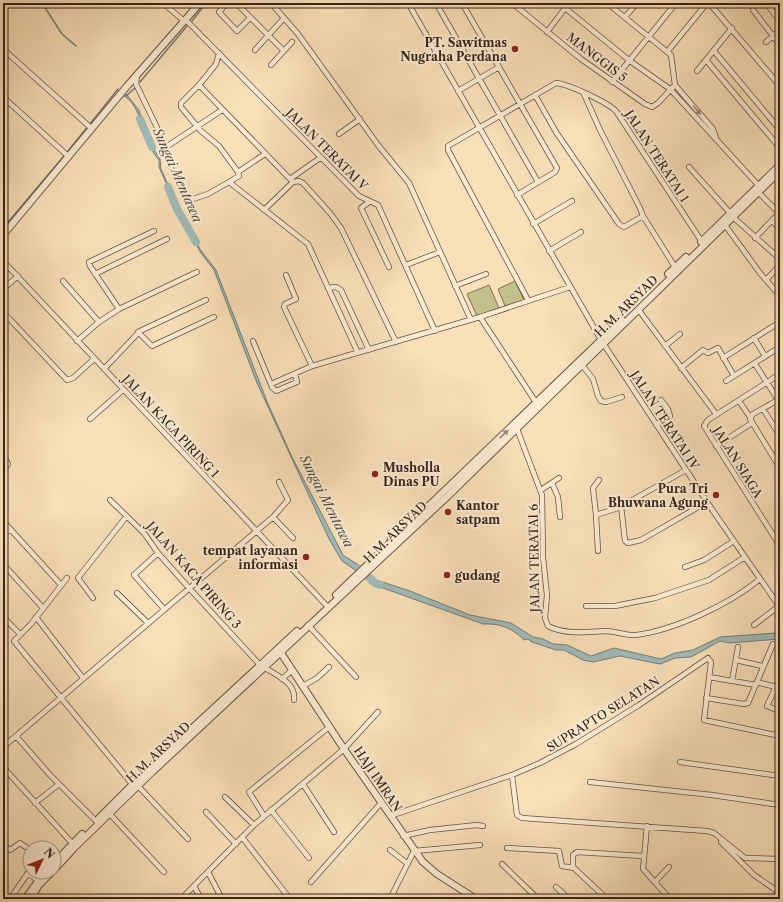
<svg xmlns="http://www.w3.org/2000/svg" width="783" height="902" font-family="'Libre Caslon Text',serif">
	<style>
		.green { fill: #c3c18b; stroke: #7c7252 }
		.water { fill: #a1bbb9; stroke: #767e79 }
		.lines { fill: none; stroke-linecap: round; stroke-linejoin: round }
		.stream { stroke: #767e79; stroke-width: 1.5 }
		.river { stroke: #a1bbb9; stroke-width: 8 }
		.minor-casing { stroke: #675242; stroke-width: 6 }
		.tertiary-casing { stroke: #675242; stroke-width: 8 }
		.minor { stroke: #fbebd2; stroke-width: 4.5 }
		.tertiary { stroke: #fbebd2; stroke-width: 6 }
		.oneway { fill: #988776 }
		.poi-dot { fill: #8f2418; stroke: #fbebd2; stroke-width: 1.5 }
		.labels { text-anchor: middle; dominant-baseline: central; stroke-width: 4; stroke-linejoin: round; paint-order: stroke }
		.poi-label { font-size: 12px; font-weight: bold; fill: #36231a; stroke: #fbebd2; text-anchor: end }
		.street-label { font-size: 12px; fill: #36231a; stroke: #fbebd2 }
		.water-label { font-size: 13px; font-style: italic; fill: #56514a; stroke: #fbebd2 }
	</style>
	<rect width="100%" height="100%" fill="#f9e0b9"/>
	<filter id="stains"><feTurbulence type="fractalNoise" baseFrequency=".005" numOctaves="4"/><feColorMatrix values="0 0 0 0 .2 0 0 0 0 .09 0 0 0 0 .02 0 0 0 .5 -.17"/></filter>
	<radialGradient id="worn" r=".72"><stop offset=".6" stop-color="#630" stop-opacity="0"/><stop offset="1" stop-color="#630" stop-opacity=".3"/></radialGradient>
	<path class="green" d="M515,281L524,300L505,306L498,289Z
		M489,285L499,308L477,316L467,294Z
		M418,504L420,513L386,546L389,530Z"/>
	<path class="water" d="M123,93L126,94L139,110L147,138L160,159L161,169L185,222L200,249L216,270L268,404L292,457L343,555L363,568L358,572L342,561L329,539L257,383L214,270L201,253L176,209L174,201L159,167V160C144,146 142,102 122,95Z
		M373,579L410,591L470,615L511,623L533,637L543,639L553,644L567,645L591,656L614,648L661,659L675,653L693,650L720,637L776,633L780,634V639L729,643L720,641L691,657L675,658L660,664L620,656L593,662L583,660L564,650H556L532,642L528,639L524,640C512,628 500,623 483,624L369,583Z"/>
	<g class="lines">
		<path class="stream" d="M42,3L62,34L76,46
			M192,21L206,3
			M140,82L187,26
			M126,96L135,88
			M68,151L118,89
			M3,228L64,156"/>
		<path class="river" d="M140,119L152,147
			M168,187L177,209L196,242
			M360,569L375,583L380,585"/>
		<g class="minor-casing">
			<path id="minor" d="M163,3L184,21
				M227,3L219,12L237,31L250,18
				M236,3L284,51
				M271,3L298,34L378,145L409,183L471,320
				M408,3L601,340
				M436,3L538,182
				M462,3L557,168L555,172L517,195
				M512,3L581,59L645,104L652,107L658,103L675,85
				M607,3L671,55L675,85L713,129L716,138
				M709,3L780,86
				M766,3L780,21
				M565,8L630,61L670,89L759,186
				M753,10L780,45
				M625,17L637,3
				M185,19L359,196L378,205L435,331
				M547,32L569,3
				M766,42L780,30
				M3,49L91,128
				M255,50L284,18
				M714,51L780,130
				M667,52L707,3
				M219,53L216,64L199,85L290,179L293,182L299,181L303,183L330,213L341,228L396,342
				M706,60L780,148
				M271,65L292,42
				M697,71L732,28
				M137,75L136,84L164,142L170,166L187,201L208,194L229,182
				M612,82L676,3
				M199,85L181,103V107L201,131L219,146L238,172L239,176L229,182L308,244L358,353
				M458,91L499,67
				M584,94L600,130L640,208L643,216L675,267
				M535,95L556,132L619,224L624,227L643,216
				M3,97L68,156
				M339,134L360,119
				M166,147L222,110
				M689,167L730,213
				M238,172L265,154
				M290,179L320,158
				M758,192L780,214
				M369,202L361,208L389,267
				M264,210L293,182
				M733,217L780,259
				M772,221L780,229
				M533,224L572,201
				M725,225L760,273L780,296
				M755,238L779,213
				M549,251L581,232
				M3,261L326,605
				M406,265L440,252
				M95,274L167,239
				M286,275L296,299L285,304L284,307L312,366
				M766,280L780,265
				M63,281L99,322
				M455,286L486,274
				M328,288L336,287L341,290L369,350
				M3,289L18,276
				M528,300L448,150V146L556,83C568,84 607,102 616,111L702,242
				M119,309L90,266L89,262L154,231
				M638,309L716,414
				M3,312L67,380L73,378L94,359
				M480,317L570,287
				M138,332L152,346L214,317
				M754,338L765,356
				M77,341L99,322L119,309L197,272
				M253,341L272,387L276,391L297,382L295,374
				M603,343L711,508L779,606
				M665,346L680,334
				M723,358L780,322
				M755,364L780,403
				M582,365L593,379L598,396L601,401L606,402L622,397
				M681,368L703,350L708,353L718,348L734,376
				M104,369L140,331L206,300
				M780,374L708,420L704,426L780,546
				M726,381L780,347
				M271,384L312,366L480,317L537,404
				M778,400L753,414L750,419L780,468
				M739,401L750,417
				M763,409L780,436
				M90,419L123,390
				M656,425L670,416L668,409L661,400
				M517,429L542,495L543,557L547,595L545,618L548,626C565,635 587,632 605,631C616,631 626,636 636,635C675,630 730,604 760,579
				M716,446L752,423
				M3,455L8,464L3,471
				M552,483L558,497L560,517
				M541,490L559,478
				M110,500L144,533L158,553L189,588L260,665
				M621,506L625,541L628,543L641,540L707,502
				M596,515L593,488L599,480
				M273,517L293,538
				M3,521L61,585
				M3,535L10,529
				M598,551L596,515L618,508L686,470
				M158,553L134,575L164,609
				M3,564L43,608
				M685,567L704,560L734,541
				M67,578L31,624L14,641L133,785
				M117,593L148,623
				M93,598L78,578L126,517
				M586,606H615L655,598L709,580L745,557
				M3,617L20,634
				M36,617L83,678
				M308,625L356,677
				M754,625L779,606
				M736,660L762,666
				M265,668C278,676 296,683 294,700
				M709,677L756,685
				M780,678L767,706L780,711
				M282,679L292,670
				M732,681L738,647
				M757,682L776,687
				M303,686L317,678L329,667
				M706,698L744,704L748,703L773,644
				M16,736L50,775L96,821
				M3,747L273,517L288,500L279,482
				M680,762L780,776
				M3,767L72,843
				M512,775L517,815L522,818L707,831L714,833L745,858L780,859
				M590,782L712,795L780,805
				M303,784L334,832
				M138,786L188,839
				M225,797L254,825
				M35,803L59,784
				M271,810L309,858
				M107,811L164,872
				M206,812L236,844
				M264,816L249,792L329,727
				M390,816L512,775L540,763L576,744L639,705L708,658L711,662L704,720L780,736
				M647,826L643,869L670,899
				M403,836L430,830L477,825L483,826
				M242,837L290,899
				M721,842L754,875L780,893
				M3,845L10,850L20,843L30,850
				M507,848L559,851L562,866L574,868L607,899
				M390,850L408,864
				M502,864L538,899
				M573,867V855L577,852L643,856
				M208,872L222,899
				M28,873L37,880
				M311,882L381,803
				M655,882L669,867
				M194,886L201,899
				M556,887L569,899
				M10,899L30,870
				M181,899L254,825L344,749L378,712
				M390,899L414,851L480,845"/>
		</g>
		<g class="tertiary-casing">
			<path id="tertiary" d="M3,235L128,85L200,3
				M701,242L780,165
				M668,274L686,257
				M336,595L622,320
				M281,653L344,749L423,862L437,874L476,899
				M97,820L147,770L297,631
				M54,863L82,834
				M54,870L74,848L149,775L448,496L780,171
				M25,899L45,872
				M30,899L39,885L52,872"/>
		</g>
		<use href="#minor" class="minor"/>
		<use href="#tertiary" class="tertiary"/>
	</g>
	<defs><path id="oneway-solid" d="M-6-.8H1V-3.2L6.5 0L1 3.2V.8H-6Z"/></defs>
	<g class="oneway">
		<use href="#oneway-solid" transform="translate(697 110) rotate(50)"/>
		<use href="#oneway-solid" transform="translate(504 434) rotate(-45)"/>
	</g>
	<g class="poi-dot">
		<circle cx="515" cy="49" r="4"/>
		<circle cx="375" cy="474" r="4"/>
		<circle cx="716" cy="495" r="4"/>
		<circle cx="448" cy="512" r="4"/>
		<circle cx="306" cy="557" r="4"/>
		<circle cx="447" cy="575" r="4"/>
	</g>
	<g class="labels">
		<g class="poi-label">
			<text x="507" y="42">PT. Sawitmas<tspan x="507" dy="14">Nugraha Perdana</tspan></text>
			<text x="383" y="467" text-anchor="start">Musholla<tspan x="383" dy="14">Dinas PU</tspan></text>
			<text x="708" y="488">Pura Tri<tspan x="708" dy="14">Bhuwana Agung</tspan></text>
			<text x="456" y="505" text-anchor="start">Kantor<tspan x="456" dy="14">satpam</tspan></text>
			<text x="298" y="550">tempat layanan<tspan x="298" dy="14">informasi</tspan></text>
			<text x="455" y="575" text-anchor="start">gudang</text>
		</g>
		<g class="street-label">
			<text transform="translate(597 57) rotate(37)">MANGGIS 5</text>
			<text transform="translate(327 149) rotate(45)">JALAN TERATAI V</text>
			<text transform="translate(657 156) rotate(57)">JALAN TERATAI 1</text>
			<text transform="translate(626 306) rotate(-44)">H.M. ARSYAD</text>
			<text transform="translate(665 420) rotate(57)">JALAN TERATAI IV</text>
			<text transform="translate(171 426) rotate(47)">JALAN KACA PIRING 1</text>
			<text transform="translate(738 462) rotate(58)">JALAN SIAGA</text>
			<text transform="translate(395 532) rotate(-44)">H.M. ARSYAD</text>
			<text transform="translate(534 558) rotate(-91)">JALAN TERATAI 6</text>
			<text transform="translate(194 575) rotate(49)">JALAN KACA PIRING 3</text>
			<text transform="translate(603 714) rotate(-32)">SUPRAPTO SELATAN</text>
			<text transform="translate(158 752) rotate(-43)">H.M. ARSYAD</text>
			<text transform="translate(378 779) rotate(56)">HAJI IMRAN</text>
		</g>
		<g class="water-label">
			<text transform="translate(178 175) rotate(66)">Sungai Mentawa</text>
			<text transform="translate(327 501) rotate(63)">Sungai Mentawa</text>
		</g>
	</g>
	<rect width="783" height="902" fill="none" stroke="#f9e0b9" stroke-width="16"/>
	<rect x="4" y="4" width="775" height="894" fill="none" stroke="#36231a" stroke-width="2"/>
	<rect x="8" y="8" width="767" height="886" fill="none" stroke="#36231a"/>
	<g transform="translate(42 860) rotate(47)"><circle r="19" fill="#fbebd2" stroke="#ac9b88"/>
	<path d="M0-3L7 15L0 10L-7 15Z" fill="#8f2418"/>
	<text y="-6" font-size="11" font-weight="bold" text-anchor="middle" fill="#36231a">N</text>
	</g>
	<rect width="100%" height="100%" filter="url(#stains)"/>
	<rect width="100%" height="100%" fill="url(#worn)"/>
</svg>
